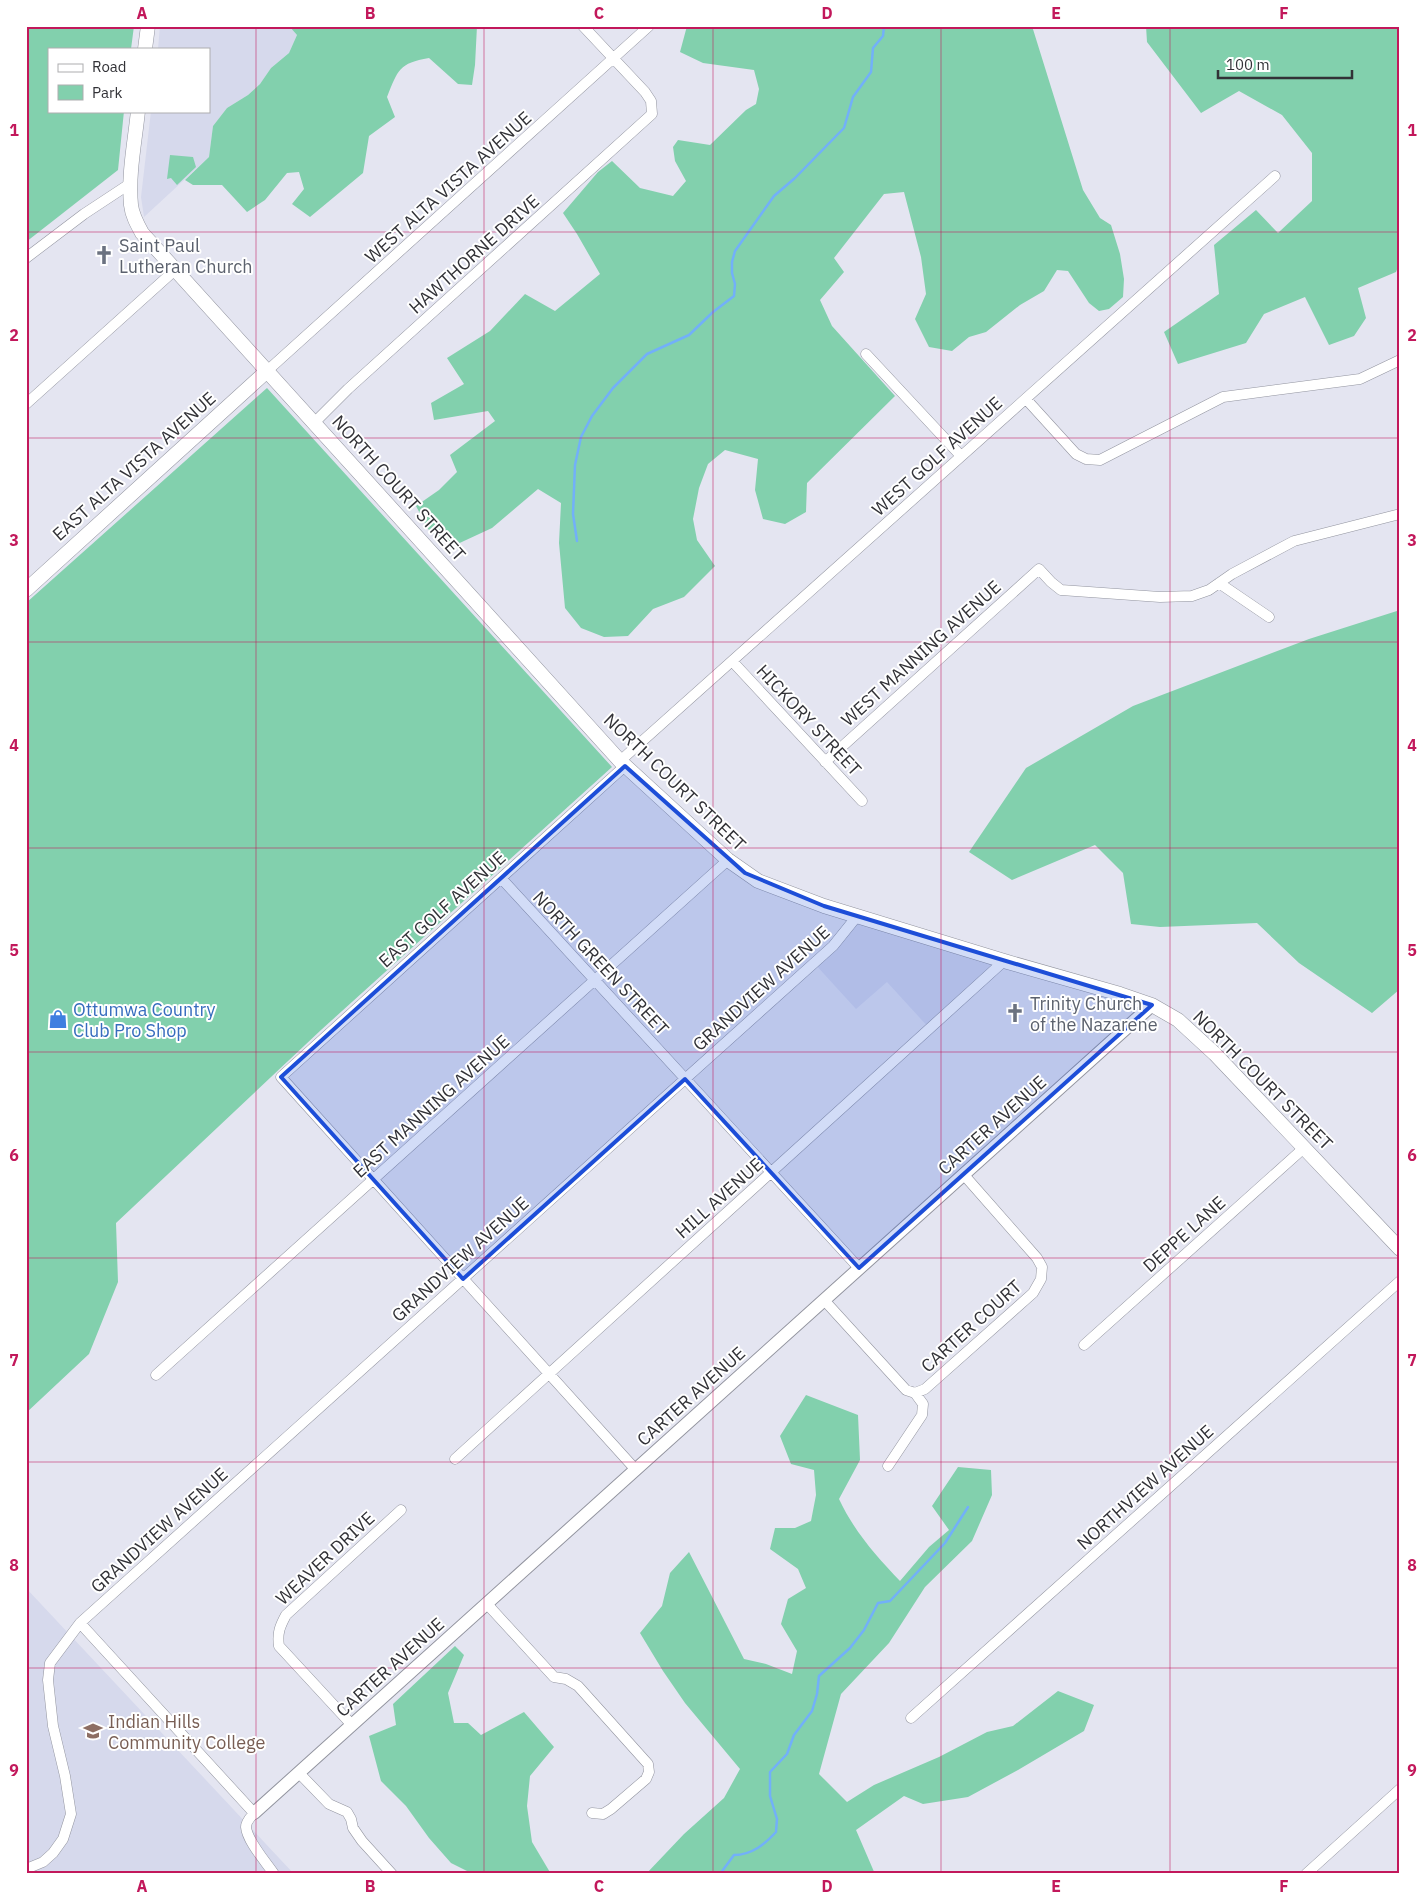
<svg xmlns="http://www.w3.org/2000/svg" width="1426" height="1900" font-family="'IBM Plex Sans',sans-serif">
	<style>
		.built { fill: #d6d9ec }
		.green { fill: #82d0ad }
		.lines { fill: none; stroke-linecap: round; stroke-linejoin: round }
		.stream { stroke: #72b0f9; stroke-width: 2.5 }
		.minor-casing { stroke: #92949f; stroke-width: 11 }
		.tertiary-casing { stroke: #92949f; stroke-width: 14 }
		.secondary-casing { stroke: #92949f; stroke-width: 15 }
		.minor { stroke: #fff; stroke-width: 10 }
		.tertiary { stroke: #fff; stroke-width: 12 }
		.secondary { stroke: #fff; stroke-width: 14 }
		.marked { fill: #1d4ed8; fill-opacity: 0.2; stroke: #1d4ed8; stroke-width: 4; stroke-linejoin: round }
		.grid { fill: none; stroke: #c2185b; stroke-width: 1; stroke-opacity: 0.55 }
		.labels { text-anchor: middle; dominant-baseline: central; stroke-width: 4; stroke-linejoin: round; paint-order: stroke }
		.street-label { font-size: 18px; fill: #323237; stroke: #fff }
		.worship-label { font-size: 18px; fill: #5b616d; stroke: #fff; text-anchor: start }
		.shop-label { font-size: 18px; fill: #366cbe; stroke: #fff; text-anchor: start }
		.education-label { font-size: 18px; fill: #785e54; stroke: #fff; text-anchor: start }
		.neatline { fill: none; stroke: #c2185b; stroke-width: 2 }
		.grid-label { font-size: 16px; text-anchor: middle; font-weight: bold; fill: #c2185b }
	</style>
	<rect width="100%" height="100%" fill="#e4e5f1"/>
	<path class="built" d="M160,26H289L297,35L289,53L271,68L260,84L248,95L227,108L213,126L209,157L144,217L141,197L151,111H209V49H158Z
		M858,915L1004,961L930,1029L887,982L856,1009L814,963Z
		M26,1588L294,1874H26Z"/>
	<path class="green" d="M26,26H134L131,49H49V111H124L118,170L26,242Z
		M289,26H477L475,65L472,85L458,84L429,58C399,63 398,70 387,97L395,117L369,136L363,173L310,217L292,204L304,189L299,172L287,173L265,200L247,212L222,185H193L185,180L209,157L213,126L227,108L248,95L260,84L271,68L289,53L297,35Z
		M687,26H1032L1083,190L1100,218L1111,225L1120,254L1124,279L1123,297L1109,309L1099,311L1089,303L1068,271L1057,270L1044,291L1020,305L986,332L969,337L952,351L929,347L915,319L926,294L921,257L904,192L884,194L834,258L844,272L820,300L832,326L895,396L807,483L806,512L785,524L763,519L755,490L758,459L725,450L708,464L699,488L693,519L697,540L715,566L684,597L653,609L628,636L604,637L581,628L565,608L559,543L561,503L538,489L492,528L451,547L428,529L416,506L439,490L457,472L450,455L495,421L488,411L434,420L431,403L464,384L447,358L490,331L525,294L555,311L600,274L577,234L563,213L598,172L612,161L640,188L673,196L686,181L675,161L673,147L678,140L710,145L746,110L756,104L759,89L754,70L703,63L680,52Z
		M1146,26H1400V262L1396,272L1358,288L1366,318L1354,336L1329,345L1305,297L1264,314L1246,343L1178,364L1164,332L1219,294L1214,245L1256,210L1278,233L1312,201V153L1282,115L1239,91L1201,113L1147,42Z
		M170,155L193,157L196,167L177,185L171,178L167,179Z
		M267,388L612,767L321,1030L116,1223L118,1282L89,1354L26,1413V603Z
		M1400,610V989L1372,1013L1299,963L1257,923L1160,927L1131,924L1123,873L1095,845L1012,880L969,852L1026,768L1133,706L1309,639Z
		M806,1395L858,1415L860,1460L839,1499C854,1531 876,1556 900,1581L929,1547L949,1530L932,1506L958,1467L991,1470L992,1495L972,1541L925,1587L889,1643L841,1694L819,1774L847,1802L874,1785L939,1757L987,1732L1013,1726L1058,1691L1094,1705L1084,1731L1018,1770L968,1797L923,1804L904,1796L856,1830L875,1874H646L684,1834L724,1798L740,1769L685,1703L663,1671L640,1633L662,1606L670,1573L689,1552L744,1659L766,1664L792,1674L797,1651L781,1624L788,1599L806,1588L798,1569L770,1549L775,1528H795L811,1521L816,1495L814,1470L791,1464L780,1436Z
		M455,1646L464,1655L448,1693L454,1723H468L481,1735L524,1712L554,1747L530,1776L527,1806L532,1842L551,1874H473L451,1863L429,1838L406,1806L381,1781L369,1736L396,1725L393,1704Z"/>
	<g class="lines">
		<path class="stream" d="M577,541L573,514L575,465L581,437L592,416L613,388L647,354L689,335L713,312L734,296L735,284L732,273V262L735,251L774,196L795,178L844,128L853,97L871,72L873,48L883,36L884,26
			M720,1874L734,1855C752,1855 765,1844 776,1832L777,1819L770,1796V1772L787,1754L794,1735L812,1711L817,1694L819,1676L850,1648L864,1630L878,1603L890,1601L945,1543L968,1507"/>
		<g class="minor-casing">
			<path id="minor" d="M26,258L84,214L131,183
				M866,354L961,456
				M267,371L649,26
				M1026,399L1076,454L1086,459L1100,460L1223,397L1360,379L1400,360
				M26,404L175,270
				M314,423L348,389L652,114L651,101L645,92L583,26
				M1219,583L1269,617
				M732,661L862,801
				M620,761L1275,176
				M825,762L1039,569L1051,582L1061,590L1160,597L1192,596L1209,590L1232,574L1294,541L1400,514
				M625,766L281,1077L636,1470
				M501,878L859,1268
				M824,1300L906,1390L915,1393L925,1389L1033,1293L1041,1279L1042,1267L1037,1258L964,1175
				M1084,1345L1305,1147
				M156,1375L728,860
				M455,1459L1004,961
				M888,1466L922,1415L923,1404L915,1393
				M487,1604L554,1677L566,1679L578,1686L648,1764L649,1772L646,1779L611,1809L603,1814L592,1813
				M80,1623L254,1813C251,1817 246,1821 246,1827C247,1841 266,1862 274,1874
				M911,1718L1400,1281
				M352,1725L279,1646C277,1633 280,1626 286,1615L401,1510
				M299,1773L329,1804L347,1812L351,1819L353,1828L362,1841L392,1874
				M26,1869L43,1862L53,1853L63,1839L71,1814L65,1776L53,1726L48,1680L50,1663L80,1623L833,946L858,915
				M1306,1874L1400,1789"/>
		</g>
		<g class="tertiary-casing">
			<path id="tertiary" d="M254,1813L1152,1005"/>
		</g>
		<g class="secondary-casing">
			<path id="secondary" d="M145,49L148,26
				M138,111C135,141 128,174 131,205C132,215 137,224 142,233L620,761L728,860L758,881L824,906L1004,961L1120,994L1152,1005L1178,1020L1215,1054L1400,1249
				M26,590L267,371"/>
		</g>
		<use href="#minor" class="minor"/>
		<use href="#tertiary" class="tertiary"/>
		<use href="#secondary" class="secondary"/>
	</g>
	<path class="marked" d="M625,766L745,873L824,906L1152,1005L859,1268L685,1079L463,1279L281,1077Z"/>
	<path class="grid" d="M256,26V1874M484,26V1874M713,26V1874M941,26V1874M1170,26V1874M26,232H1400M26,438H1400M26,642H1400M26,848H1400M26,1052H1400M26,1258H1400M26,1462H1400M26,1668H1400"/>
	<defs>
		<g id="church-bare" transform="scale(1.5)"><path d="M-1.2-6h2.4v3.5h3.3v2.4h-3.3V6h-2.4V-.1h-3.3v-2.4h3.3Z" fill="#6b7280" stroke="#fff" stroke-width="2.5" paint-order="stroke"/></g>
		<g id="shop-bare" transform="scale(1.5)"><path d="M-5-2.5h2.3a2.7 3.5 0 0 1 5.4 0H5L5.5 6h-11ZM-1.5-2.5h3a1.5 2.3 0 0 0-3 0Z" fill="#3f7fe0" stroke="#fff" stroke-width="2.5" paint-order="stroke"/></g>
		<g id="university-bare" transform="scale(1.5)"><path d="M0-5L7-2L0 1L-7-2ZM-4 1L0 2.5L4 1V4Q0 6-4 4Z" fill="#8d6e63" stroke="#fff" stroke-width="2.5" paint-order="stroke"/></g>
	</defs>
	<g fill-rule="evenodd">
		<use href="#church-bare" x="104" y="255"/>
		<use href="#church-bare" x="1015" y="1013"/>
		<use href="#shop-bare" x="58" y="1019"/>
		<use href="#university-bare" x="93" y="1731"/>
	</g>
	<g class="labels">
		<g class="street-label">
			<text transform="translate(448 187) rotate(-42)">WEST ALTA VISTA AVENUE</text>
			<text transform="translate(474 254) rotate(-42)">HAWTHORNE DRIVE</text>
			<text transform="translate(937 456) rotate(-42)">WEST GOLF AVENUE</text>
			<text transform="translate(134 466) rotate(-42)">EAST ALTA VISTA AVENUE</text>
			<text transform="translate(399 488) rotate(48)">NORTH COURT STREET</text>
			<text transform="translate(921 653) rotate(-42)">WEST MANNING AVENUE</text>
			<text transform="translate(809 720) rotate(47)">HICKORY STREET</text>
			<text transform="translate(675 782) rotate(44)">NORTH COURT STREET</text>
			<text transform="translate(442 909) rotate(-42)">EAST GOLF AVENUE</text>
			<text transform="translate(601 963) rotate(47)">NORTH GREEN STREET</text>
			<text transform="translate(761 988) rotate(-42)">GRANDVIEW AVENUE</text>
			<text transform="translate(1263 1080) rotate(45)">NORTH COURT STREET</text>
			<text transform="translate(431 1106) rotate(-42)">EAST MANNING AVENUE</text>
			<text transform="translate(992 1125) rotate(-42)">CARTER AVENUE</text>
			<text transform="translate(719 1198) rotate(-42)">HILL AVENUE</text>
			<text transform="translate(1184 1234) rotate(-42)">DEPPE LANE</text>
			<text transform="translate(460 1259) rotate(-42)">GRANDVIEW AVENUE</text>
			<text transform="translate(971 1326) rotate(-42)">CARTER COURT</text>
			<text transform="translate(691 1396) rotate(-42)">CARTER AVENUE</text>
			<text transform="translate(1145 1487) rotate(-42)">NORTHVIEW AVENUE</text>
			<text transform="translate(159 1530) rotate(-42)">GRANDVIEW AVENUE</text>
			<text transform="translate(325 1558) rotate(-43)">WEAVER DRIVE</text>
			<text transform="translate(390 1667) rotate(-42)">CARTER AVENUE</text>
		</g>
		<g class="worship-label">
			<text x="119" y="245">Saint Paul<tspan x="119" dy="21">Lutheran Church</tspan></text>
			<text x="1030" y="1003">Trinity Church<tspan x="1030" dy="21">of the Nazarene</tspan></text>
		</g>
		<g class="shop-label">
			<text x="73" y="1009">Ottumwa Country<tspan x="73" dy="21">Club Pro Shop</tspan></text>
		</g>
		<g class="education-label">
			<text x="108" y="1721">Indian Hills<tspan x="108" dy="21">Community College</tspan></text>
		</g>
	</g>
	<rect width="1426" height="1900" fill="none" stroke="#ffffff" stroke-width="55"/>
	<rect x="48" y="48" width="162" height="65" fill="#ffffff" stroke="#adadaf"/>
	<rect x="58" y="64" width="25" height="8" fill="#ffffff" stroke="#adadaf"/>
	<text x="92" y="72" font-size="15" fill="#323237">Road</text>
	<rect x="58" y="85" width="25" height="15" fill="#82d0ad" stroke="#adadaf"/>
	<text x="92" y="98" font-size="15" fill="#323237">Park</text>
	<path d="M1218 70v8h134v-8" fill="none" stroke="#323237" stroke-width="2.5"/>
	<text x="1226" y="70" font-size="15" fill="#323237" stroke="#ffffff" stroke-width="4" paint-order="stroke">100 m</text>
	<rect x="28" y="28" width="1370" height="1844" class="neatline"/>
	<g class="grid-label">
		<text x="142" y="19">A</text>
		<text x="370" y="19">B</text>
		<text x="599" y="19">C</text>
		<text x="827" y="19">D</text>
		<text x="1056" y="19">E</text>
		<text x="1284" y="19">F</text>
		<text x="14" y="136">1</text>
		<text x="1412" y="136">1</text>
		<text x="14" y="341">2</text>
		<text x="1412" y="341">2</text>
		<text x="14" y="546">3</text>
		<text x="1412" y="546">3</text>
		<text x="14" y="751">4</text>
		<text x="1412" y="751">4</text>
		<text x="14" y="956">5</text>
		<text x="1412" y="956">5</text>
		<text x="14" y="1161">6</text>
		<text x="1412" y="1161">6</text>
		<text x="14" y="1366">7</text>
		<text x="1412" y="1366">7</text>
		<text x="14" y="1571">8</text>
		<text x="1412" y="1571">8</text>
		<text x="14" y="1776">9</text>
		<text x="1412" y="1776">9</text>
		<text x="142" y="1892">A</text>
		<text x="370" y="1892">B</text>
		<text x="599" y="1892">C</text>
		<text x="827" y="1892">D</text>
		<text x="1056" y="1892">E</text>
		<text x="1284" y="1892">F</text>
	</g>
</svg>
